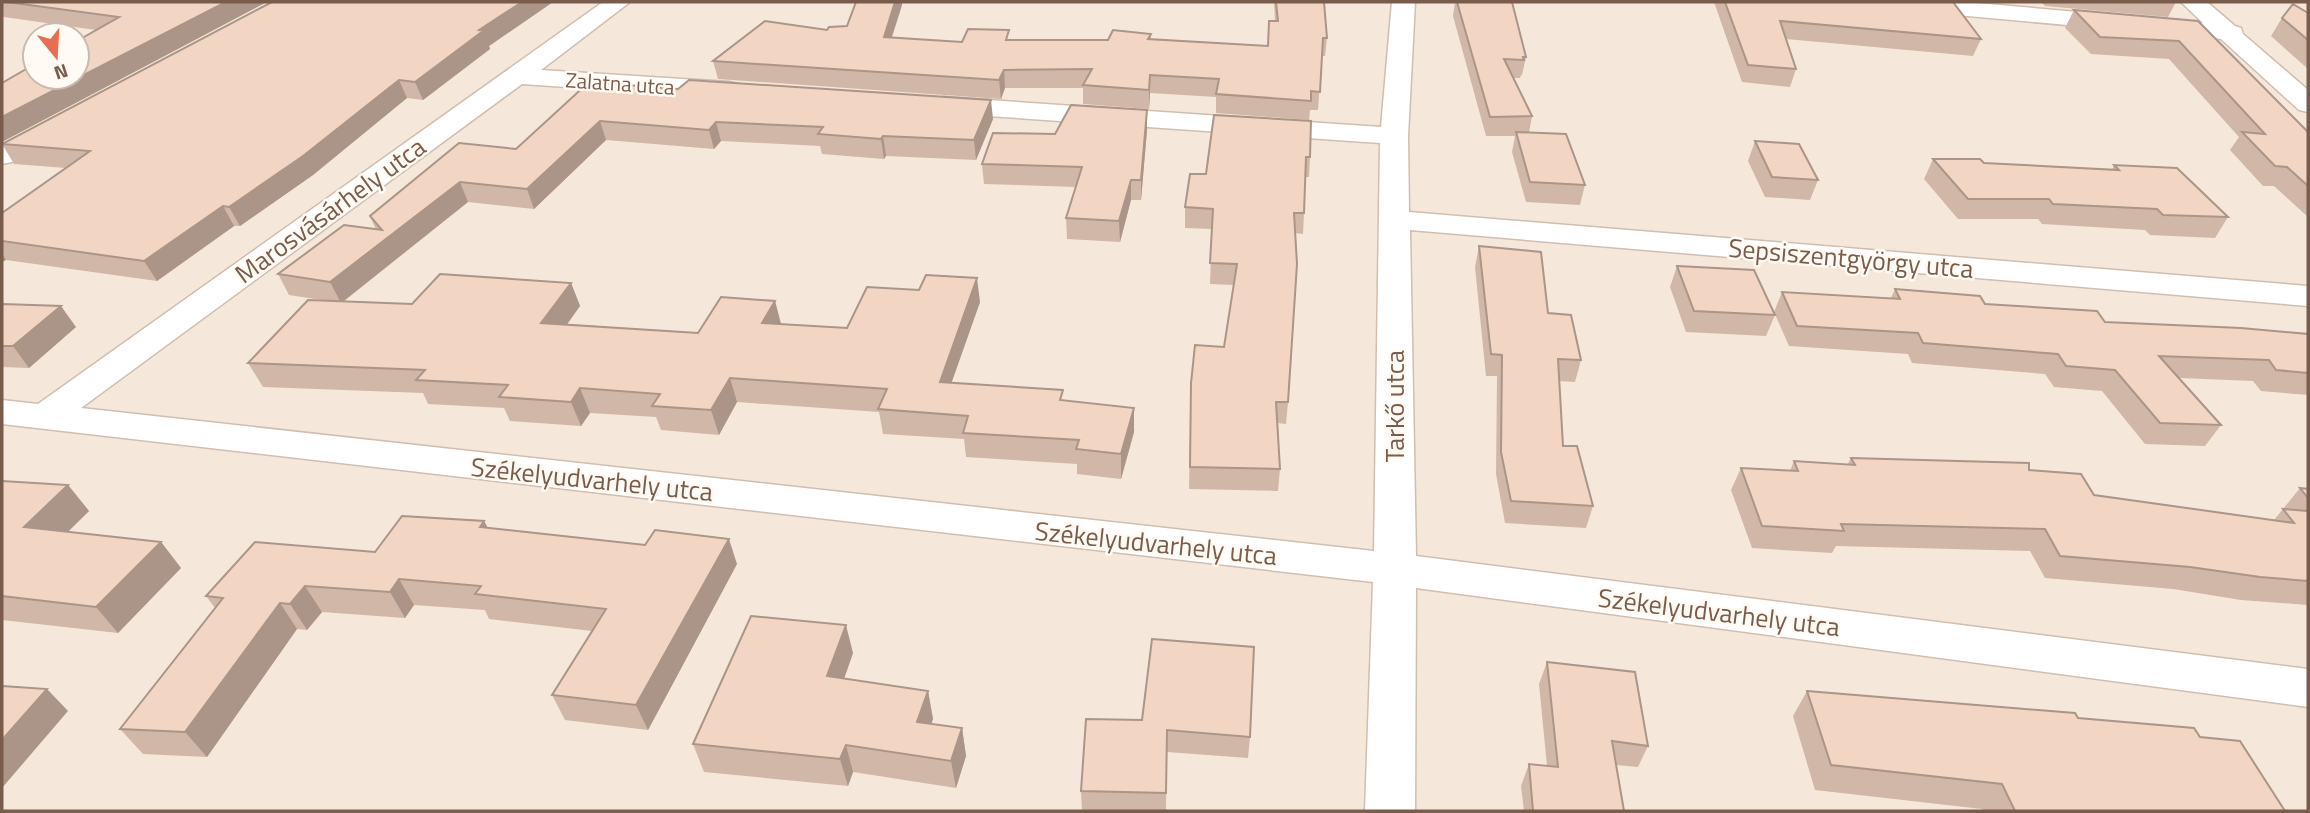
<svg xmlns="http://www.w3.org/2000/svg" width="2310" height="813" font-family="'Titillium Web',sans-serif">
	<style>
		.residential { fill: #f5e8da; fill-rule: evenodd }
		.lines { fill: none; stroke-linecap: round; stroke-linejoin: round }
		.minor-casing { stroke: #d1beb0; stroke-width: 3 }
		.minor { fill: #fff; fill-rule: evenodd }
		.wall { fill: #d1b7a8 }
		.shaded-wall { fill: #aa9588 }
		.building { fill: #f3d5c3; stroke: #aa9588; stroke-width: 2 }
		.labels { text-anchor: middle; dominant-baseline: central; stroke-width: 5; stroke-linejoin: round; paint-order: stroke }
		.far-street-label { font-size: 21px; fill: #7a5c4d; stroke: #fffaf3 }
		.street-label { font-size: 26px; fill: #7a5c4d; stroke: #fffaf3 }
	</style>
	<rect width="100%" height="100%" fill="#fdf6ec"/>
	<path class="residential" d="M2,2H2308V811H2ZM35,35H77V77H35Z"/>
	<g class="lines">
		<g class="minor-casing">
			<path id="minor" d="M603,2H630L541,70L729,82L738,84L742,90L738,96L729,98L522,84L81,408L1374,551L1380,143L944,113L935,111L931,105L935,99L944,97L1381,127L1392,2H1415L1408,136L1409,212L2308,286V306L1410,230L1416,556L2308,669V707L1416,588L1415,811H1365L1373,582L2,424V400L38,404Z
				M1878,2H1965L2203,23L2181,2H2207L2235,26L2241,28L2243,34L2308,90V112L2299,110L2221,39L1890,9L1882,7Z
				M51,122L61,124L65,130L61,136L12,162L2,164V145Z"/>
		</g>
		<use href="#minor" class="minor"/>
	</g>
	<path class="wall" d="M2,2H267L96,30L4,17L2,18Z
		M272,2H553L489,46L490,49L423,100L407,98L313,175L240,226H234L157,281L6,260L2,262V213L66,168L14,164L2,144Z
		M1274,2H1324L1327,38L1325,56H1322L1318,110H1310L1309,120L1216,113V97L1150,93L1149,109L1083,104V88H1005L1001,99L718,79L713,61L827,30L847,26L902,5L892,37L962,42L1010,40H1108L1151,34V39L1268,46L1269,21H1275Z
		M1455,2H1512L1526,57L1522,75H1521L1520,78H1514L1532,116L1529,133L1585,185L1580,205L1526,202L1512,152L1515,136H1486L1453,16Z
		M1714,2H1953L1981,39L1973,56L1786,39L1796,69L1790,87L1742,82Z
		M2041,2H2176L2168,17L2045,6Z
		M2074,10L2198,21L2308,132V217L2274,186H2263L2230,150L2239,137L2169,59L2091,54L2065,28Z
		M2308,13V69L2271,36L2282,18Z
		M589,82L993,119L976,160L886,156L884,159L822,154L820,146L721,141L714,149L606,140L534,209L468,202L343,302L412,304L571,283L580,306L567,324L698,333L775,301L781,324L847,328L980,302L951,383L1063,400L1134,432L1121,479L1077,474V464L966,457L964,439L883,434L879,412L737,402L719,435L661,430L656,417L590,413L581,426L510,421L504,408L428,404L423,393L263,387L248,363L328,301L289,295L278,274L376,230L370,216L516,149Z
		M1147,110V130L1141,200H1131L1120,242L1067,239L1066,218L1076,187L984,184L982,164L1055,134Z
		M1214,115L1310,157L1309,177H1305L1304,213L1303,234L1295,233L1288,402L1286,424L1278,423L1280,469L1278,491L1189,489L1191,383L1224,347L1234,285L1210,284L1212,229L1185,228V207L1206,174Z
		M1755,141L1818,180L1810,200L1765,197L1748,161Z
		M1933,159L1984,163L2112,170L2114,165L2228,217L2215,238L2150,235L2145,230L2042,224L2038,219H1958L1924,179Z
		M1479,246L1548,313L1581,360L1575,382L1559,381L1563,446L1593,506L1586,528L1505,523L1496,474L1497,376H1486L1475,267Z
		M1677,266L1775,315L1766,336L1686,332L1670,287Z
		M1895,289L2105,322L2308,334V395L2261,391L2253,381L2179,378L2221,425L2205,446L2145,444L2102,391L2054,387L2045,374L1912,363L1908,354L1789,346L1774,312L1782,292L1891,298Z
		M2,304L76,327L29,368L2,367Z
		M1851,458L2029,470L2094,495L2274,520L2300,488L2308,489V605L2241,600L2173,589L2045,578L2030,551L1836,546L1832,553L1752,548L1731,490L1741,468L1790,471L1794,461L1847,465Z
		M2,481L68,485L89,511L68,532L161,542L181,568L118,633L2,620Z
		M484,521L488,528L737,564L648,730L565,720L552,695L592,631L489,619L485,610L414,605L405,618L322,612L307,630L297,629L207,757L143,754L120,729L215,608L206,596L375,552Z
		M853,653L844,679L928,691L933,719L931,724L962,728L966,756L956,788L853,772L848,786L704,772L693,744Z
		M1547,662L1648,746L1638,767L1616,765L1624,811H1524L1521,786L1529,764L1547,766L1539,684Z
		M1807,691L2078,718L2200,737L2285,811H1983L1982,809L1815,790L1793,716Z
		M1086,719L1250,737L1248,758L1167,752L1166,811H1082L1081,791Z"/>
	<path class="shaded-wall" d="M226,2H267L2,142V117Z
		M522,2H553L489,46L490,49L423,100L415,82L479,30Z
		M895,2H902V5L886,55L884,37Z
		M1004,70L1005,88L1001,99L999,80Z
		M1150,75V93L1149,109V90Z
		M399,80L407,98L313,175L240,226L229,207Z
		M991,100L993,119L976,160L974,140Z
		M1147,110V130L1141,200V180Z
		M600,121L606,140L534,209L527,189Z
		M716,122L721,141L714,149L709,130Z
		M883,136L886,156L884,159L881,139Z
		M1131,180V200L1120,242L1119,221Z
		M460,182L468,202L341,303L330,282Z
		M223,206L234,226L157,281L144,261Z
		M2,254L6,260L2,262Z
		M977,278L980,302L943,407L940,382Z
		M571,283L580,306L551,347L541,323Z
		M775,301L781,324L762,323Z
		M61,306L76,327L29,368L13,346Z
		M730,378L737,402L719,435L711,410Z
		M580,388L590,413L581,426L571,402Z
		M1134,408V432L1121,479V454Z
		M68,485L89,511L46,553L24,527Z
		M484,521L497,546L480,527Z
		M729,539L737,564L648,730L636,705Z
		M161,542L181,568L118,633L96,607Z
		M399,579L414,605L405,618L390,592Z
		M305,586L322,612L307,630L290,604Z
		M280,603L297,629L207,757L185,732Z
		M846,625L853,653L835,704L827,676Z
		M47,689L68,711L2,788V740Z
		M928,691L933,719L923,749L917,722Z
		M962,728L966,756L956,788L951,761Z
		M846,745L853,772L848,786L840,759Z"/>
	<path class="building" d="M7,2H226L2,117V83L35,64V77H77V41L119,17Z
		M272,2H522L479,30L483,31L415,82L399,80L303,156L229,207L223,206L144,261L2,241V213L90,151L2,144Z
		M856,2H895L884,37L962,42L968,29L1009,30L1006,40H1108L1113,30L1151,34L1148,39L1268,46L1269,21H1278L1276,2H1324L1327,38H1323L1320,92L1311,91V101L1216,94L1219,79L1150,75L1149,90L1083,85L1092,69L1004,70L999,80L713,61L765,21L827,30L829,27L847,26Z
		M1457,2H1512L1526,57H1523L1524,60L1504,59L1532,116L1490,117Z
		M1725,2H1953L1981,39L1780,21L1796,69L1748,65Z
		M2293,4L2308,13V40L2282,18Z
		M2074,10L2198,21L2308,132V186L2287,167L2275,166L2242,132L2265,134L2179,41L2100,37Z
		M689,80L991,100L974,140L883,136L881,139L818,134L823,127L716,122L709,130L600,121L527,189L460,182L330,282L278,274L344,225L382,230L370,216L459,143L516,149L589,82L678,89Z
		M1071,105L1147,110L1141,180H1131L1119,221L1066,218L1082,167L982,164L993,133L1055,134Z
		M1214,115L1311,121L1310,157H1306L1304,213H1294L1297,264L1288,402H1276L1280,469L1190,467L1191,383L1195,345L1224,347L1237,264L1210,263L1213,209L1185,207L1190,174H1206Z
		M1516,132L1566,134L1585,185L1530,182Z
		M1755,141L1799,144L1818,180L1772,177Z
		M1933,159H1980L1984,163L2119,170L2114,165L2177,168L2228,217L2163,215L2157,209L2053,204L2049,199H1968Z
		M1479,246L1541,252L1548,313L1571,315L1581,360L1558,359L1563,446H1577L1593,506L1511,501L1501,452L1502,355L1491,354Z
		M1677,266L1754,270L1775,315L1694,311Z
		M440,274L571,283L541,323L698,333L721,297L775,301L762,323L847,328L867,287L919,290L926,275L977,278L940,382L1063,390L1060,400L1134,408L1121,454L1076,449L1079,440L963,433L968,416L878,409L887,389L730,378L711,410L652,406L660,394L580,388L571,402L499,397L508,385L416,380L425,370L248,363L308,300L412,304Z
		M1895,289L1980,296L1985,304L2097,311L2105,322L2241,328L2308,334V373L2276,370L2269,360L2159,356L2221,425L2160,423L2115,370L2066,366L2058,354L1923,343L1918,333L1797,326L1782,292L1900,299Z
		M2,304L61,306L13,346H2Z
		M1851,458L2029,463V470L2081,474L2094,495L2294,523L2283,509L2308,511V581L2260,577L2190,567L2060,556L2045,529L1841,524L1844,531L1762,526L1741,468L1798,471L1794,461L1855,465Z
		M2,481L68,485L24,527L161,542L96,607L2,596Z
		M2300,488L2308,489V498Z
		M402,516L484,521L480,527L645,545L655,530L729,539L636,705L552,695L606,609L475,594L481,586L399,579L390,592L305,586L290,604L280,603L185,732L120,729L223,598L206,596L255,542L375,552Z
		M751,616L846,625L827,676L928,691L917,722L962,728L951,761L846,745L840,759L693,744Z
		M1152,639L1254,647L1250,737L1167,730L1166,793L1081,791L1086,719L1142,720Z
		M1547,662L1635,672L1648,746L1612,741L1624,811H1533L1529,764L1558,767Z
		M2,686L47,689L2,740Z
		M1807,691L2075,713L2078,718L2194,728L2200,737L2240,741L2285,811H2015L2002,784L1831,765Z"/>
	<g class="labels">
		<g class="far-street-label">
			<text transform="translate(620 83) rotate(4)">Zalatna utca</text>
		</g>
		<g class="street-label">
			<text transform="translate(330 210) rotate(-36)">Marosvásárhely utca</text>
			<text transform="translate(1851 258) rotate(5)">Sepsiszentgyörgy utca</text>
			<text transform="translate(1394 406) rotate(-90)">Tarkő utca</text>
			<text transform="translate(592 479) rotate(6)">Székelyudvarhely utca</text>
			<text transform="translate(1156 543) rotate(6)">Székelyudvarhely utca</text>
			<text transform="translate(1719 612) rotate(7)">Székelyudvarhely utca</text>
		</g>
	</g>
	<rect width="2310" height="813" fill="none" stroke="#7a5c4d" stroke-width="7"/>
	<g transform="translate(56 56) rotate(162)"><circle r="33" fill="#fffaf3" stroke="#cabbb1" stroke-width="2"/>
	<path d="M0-5L12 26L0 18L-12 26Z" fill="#e76f51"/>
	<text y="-10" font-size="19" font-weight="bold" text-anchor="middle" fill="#7a5c4d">N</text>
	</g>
</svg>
